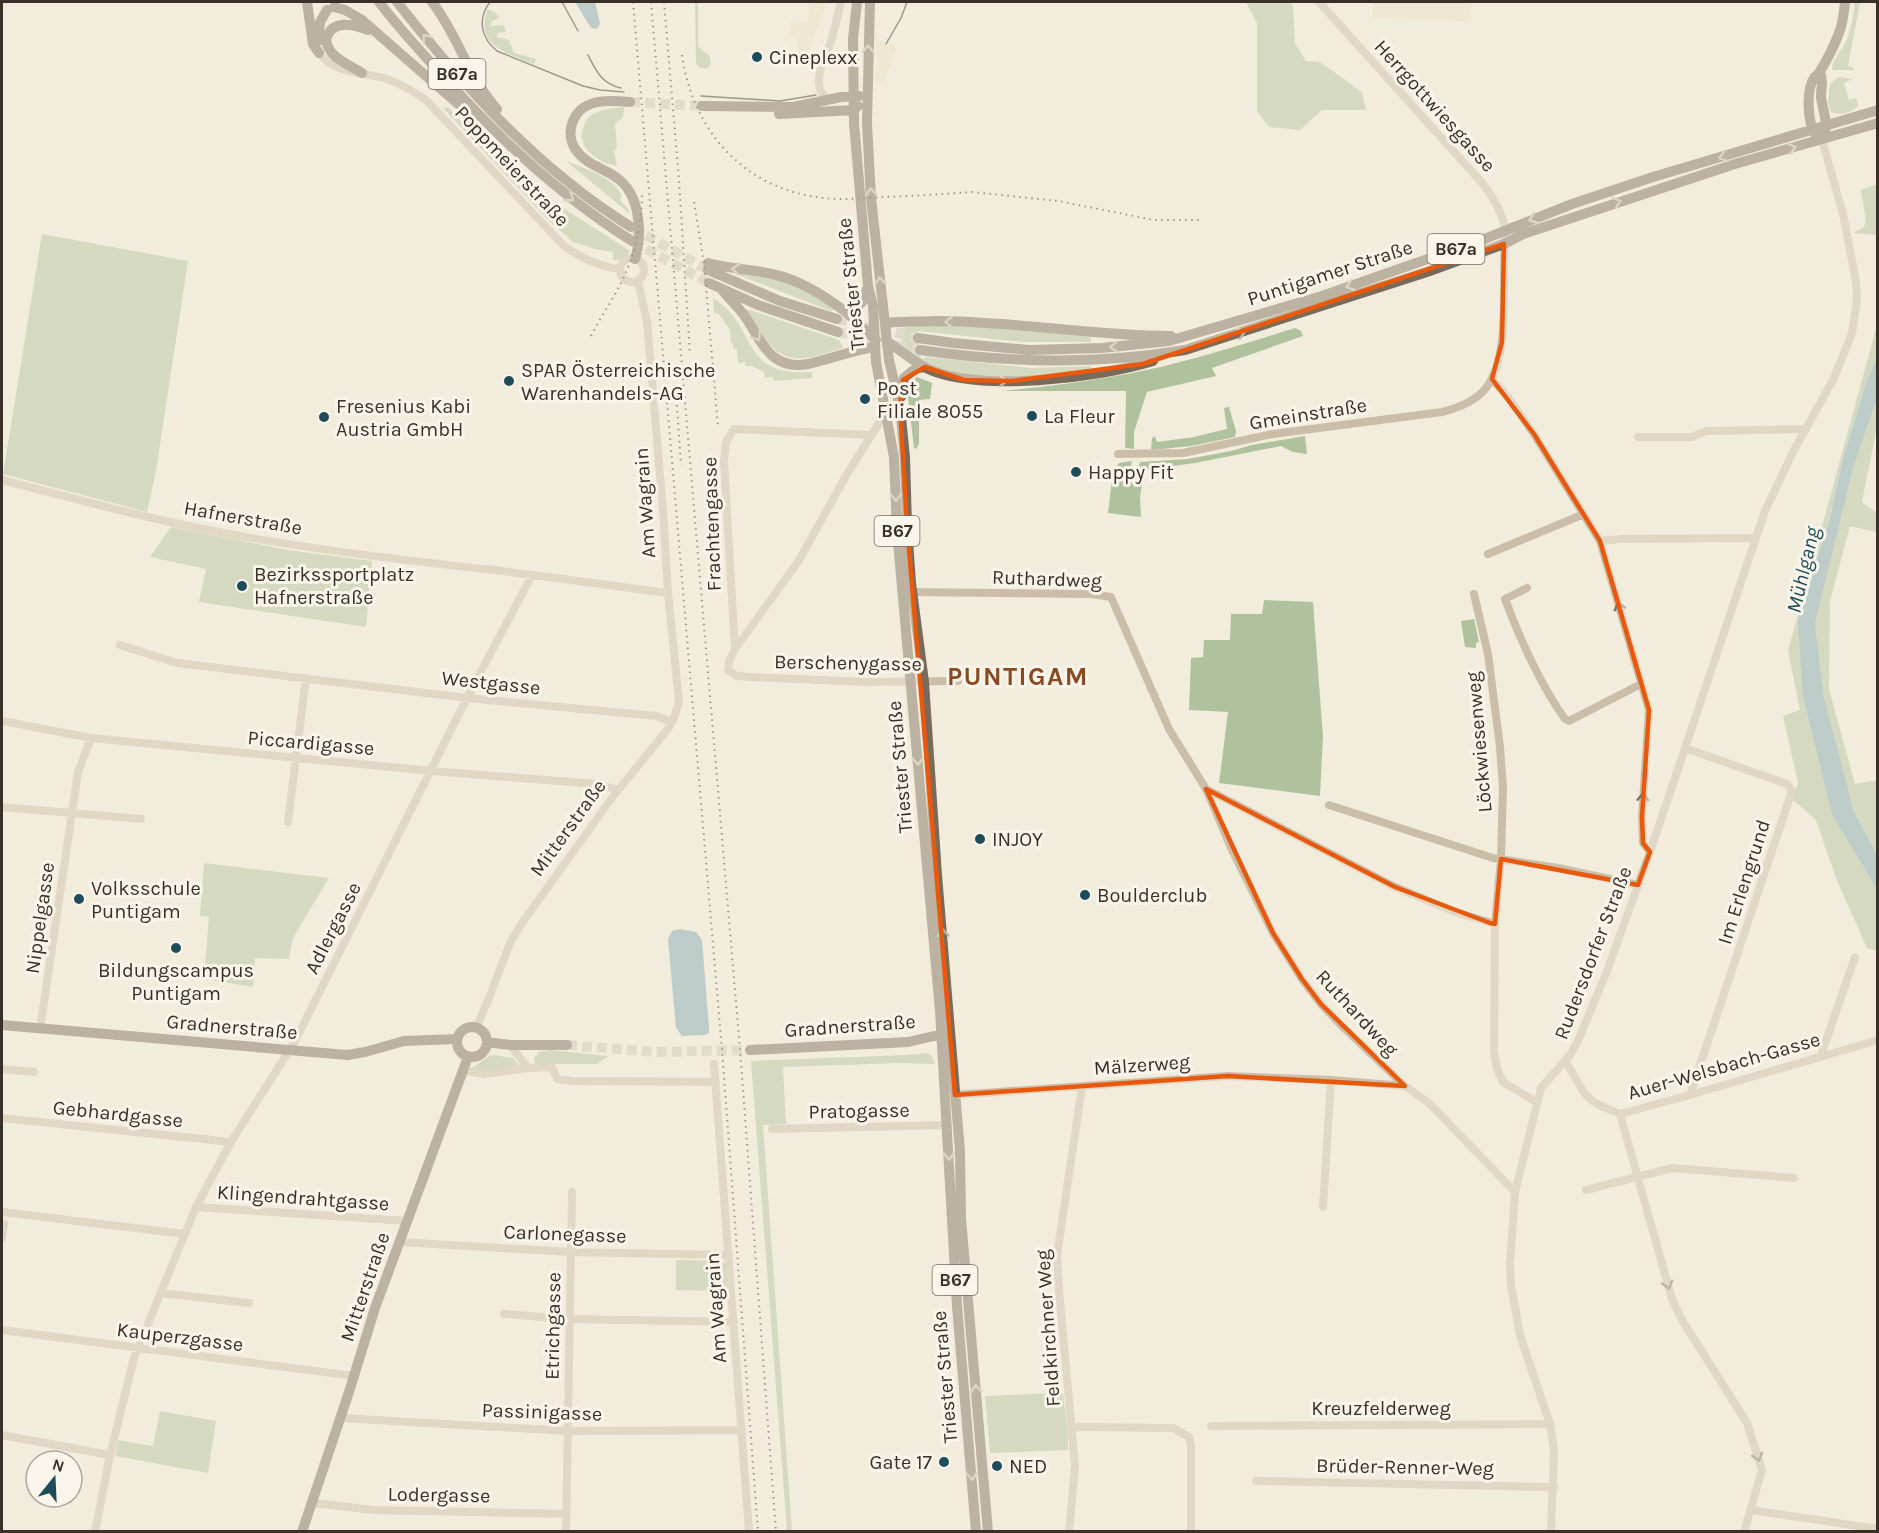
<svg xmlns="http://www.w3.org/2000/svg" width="1879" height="1533" font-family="Karla,sans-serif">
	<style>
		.green { fill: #afc29d }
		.plaza { fill: #eae0c4 }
		.water { fill: #7ca5b0 }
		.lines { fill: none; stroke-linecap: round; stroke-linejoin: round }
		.major-tunnel { stroke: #cdc6b9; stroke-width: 10; stroke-dasharray: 10 5; stroke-linecap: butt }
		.minor { stroke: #cbbea9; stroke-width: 8 }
		.major { stroke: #7a6a5a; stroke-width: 10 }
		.tram { stroke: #383029; stroke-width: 1.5 }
		.rail { stroke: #383029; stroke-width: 2; stroke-dasharray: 1.5 4.5; stroke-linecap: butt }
		.oneway { stroke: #c0b6a9 }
		.oneway2 { stroke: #7a7063 }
		.marked { fill: none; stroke: #e8590c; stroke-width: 4.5; stroke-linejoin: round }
		.poi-dot { fill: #1e4c5a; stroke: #faf5ea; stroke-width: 2 }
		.labels { text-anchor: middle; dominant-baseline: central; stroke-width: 6; stroke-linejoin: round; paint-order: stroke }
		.shield { fill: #faf5ea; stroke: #726b63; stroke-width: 1.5 }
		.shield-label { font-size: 18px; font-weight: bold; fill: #383029 }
		.poi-label { font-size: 20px; fill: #383029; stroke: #faf5ea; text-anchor: start }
		.street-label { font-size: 20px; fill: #383029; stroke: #faf5ea }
		.water-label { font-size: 21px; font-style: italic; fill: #1e4c5a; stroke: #faf5ea }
		.district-label { font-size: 26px; font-weight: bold; letter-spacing: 1.5px; fill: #874a22; stroke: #faf5ea }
	</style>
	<rect width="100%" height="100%" fill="#f2ecdd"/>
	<path class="green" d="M695,2H698V46C705,55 713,52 710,66L706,69L698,67L696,64Z
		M1246,2H1290L1293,6L1295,44L1306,61L1320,62L1362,92L1366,110H1322L1300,130L1269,127L1257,111V23Z
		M1855,2H1860L1848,66L1854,68V70H1832C1832,62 1837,56 1842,49C1851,34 1853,18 1855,2Z
		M488,9L496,13L499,17L491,22V26L503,25L506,32L498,33L497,37L509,40L514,53L536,59L534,64C508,54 473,45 488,9Z
		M1839,77L1852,79L1844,83L1849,100L1856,98L1858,106C1851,113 1840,116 1831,112L1828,103L1830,84Z
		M448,107L488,150L532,188L630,251C626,258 621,261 613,260V252L595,249L573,242L547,219L443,108Z
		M624,107L623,117L615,124L617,147L614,151L617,166C599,164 574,146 584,126C585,121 588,117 592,115C601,109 613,109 624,107Z
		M566,161C585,169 613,176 622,196L620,200L629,210V213Z
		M1877,184V235L1853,233L1864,227L1866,221L1861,190Z
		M42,234L188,261L156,471L147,512L3,474Z
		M733,273L771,278L803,289L835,309L831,311Z
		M713,298C760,327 737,377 812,372V378L774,381L773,377L765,378L764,372L752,366H745V362L738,363L737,349H733V343H731L730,330L718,313H714Z
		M747,309L839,340L843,348C831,351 818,357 805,358C773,362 761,333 746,310Z
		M927,325L979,326L1091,337V342H1024L918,331L920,357L923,359L926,357L1032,368L1091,366V369C1038,376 973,387 923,361C916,358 910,352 904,348L901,328Z
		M1877,325V358L1866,383L1842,462L1830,518L1824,535L1803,697L1832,815L1877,889V951L1867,948L1837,881L1816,820L1792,799L1798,783L1783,716L1800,710L1788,651Z
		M1295,328L1301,331L1303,336L1212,368L1216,376L1147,392L1134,432V449L1125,448L1126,391H1000C1043,387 1085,382 1127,374C1184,363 1240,345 1295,328Z
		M917,377L932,383L930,399L919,400V444L916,449L914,448L907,388L910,382Z
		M1877,399V427L1862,502L1877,513L1876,532L1850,526L1830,601L1829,689L1855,784L1877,780V855L1853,810L1846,787L1824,697L1815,623L1854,465Z
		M1229,407L1236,431L1235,437L1191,446L1153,450L1151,449L1152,438L1155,436L1157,442L1194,437L1227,429L1224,408Z
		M1305,436L1307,454L1293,452L1281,446L1195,463L1144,470L1140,498L1141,517L1108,513L1113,471L1119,463L1132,461L1127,481L1134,483L1140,462L1188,459L1231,451L1252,445Z
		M171,527L288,550L372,561L366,627L199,602L206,569L150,557Z
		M1264,600L1313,602L1323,737L1320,796L1219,783L1228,712L1189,710L1191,658L1203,657L1204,640H1230L1231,614H1262Z
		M1474,619L1479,642L1476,643V648L1465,647L1461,621Z
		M204,863L329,878L293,938L289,959L255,958L253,987L204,979L209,917L200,916Z
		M550,1050L609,1056L597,1064H535L534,1057L538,1055V1052Z
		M926,1053L931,1055L935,1064L900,1063L783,1067L786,1124L763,1125L792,1531H787L751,1061L907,1055Z
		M494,1055L513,1058L519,1065L488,1071L472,1068L489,1056Z
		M676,1260L722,1261L726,1265L727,1291L676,1290Z
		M1063,1393L1068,1434V1450L990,1453L985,1396Z
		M160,1411L216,1421L208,1473L115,1456L118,1440L153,1446Z"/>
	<path class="plaza" d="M809,2H826L823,15L805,60L798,56L797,38L790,37L791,21L808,22Z
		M1373,2H1471L1470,21L1372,18Z
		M874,34L888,47L891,43L897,47L884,83L876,80L873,71L878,61Z"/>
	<path class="water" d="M575,2H595L600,24L598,28L595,29L591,28Z
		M1877,358V399L1854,465L1815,623L1824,697L1853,810L1877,855V889L1832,815L1803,697L1798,622L1830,518L1842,462L1866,383Z
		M680,929L696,932L702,940L709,1028V1033L705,1035L682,1036L676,1028L668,939L672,931Z"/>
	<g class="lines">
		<path class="major-tunnel" d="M630,102L702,106
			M633,228L708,270
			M633,242L709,283
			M837,319L918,338
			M838,332L920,350
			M567,1045L655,1052L750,1050"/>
		<path class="minor" d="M319,53C335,74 362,72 384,78C400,83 413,91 426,100L563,245C579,257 600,267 620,269
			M827,99C810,85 824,60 830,44C835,30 837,16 841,2
			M620 270a12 12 0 1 1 24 0a12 12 0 1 1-24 0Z
			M1492,379L1508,397L1534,434L1600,541L1649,710L1642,817L1643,843L1650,852
			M885,410L879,423L847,474L798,562L735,649L729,662L728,670L737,676L751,677L867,682L958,681
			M1638,437H1692L1706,431L1806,429
			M1118,454L1183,453L1273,434L1442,412C1458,408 1475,402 1486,388C1513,353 1500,274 1506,230C1502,213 1494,198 1483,184L1319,2
			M2,480C58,494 114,510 170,522C273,545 378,557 482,569
			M1600,541L1621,539L1756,538
			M1488,554L1584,514
			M487,569L668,593
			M1527,588L1505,599C1519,637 1541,686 1565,719L1569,721L1641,684
			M912,592L1092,594L1111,597L1169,729L1206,789L1232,850L1273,933L1302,979L1321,1004L1340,1024L1405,1086L1429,1103L1515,1192
			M1474,594L1488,654L1500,747L1503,787L1501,859L1495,924L1494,1052L1497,1069L1503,1082L1536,1102
			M120,645L177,663L467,698L656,716L672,722
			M735,649L724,461L726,442L734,429L871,435
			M2,721L91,738L432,771L597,784L618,790
			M1685,748L1787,784L1792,791L1690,1095
			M1206,789L1395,887L1455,912L1495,924
			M1329,805L1493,858L1558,868L1638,885
			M2,807L141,819
			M288,822L306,678
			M476,1028L489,998L510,943L522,923L614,795L668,729L675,715L679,701L668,593L663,510L647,322L638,281
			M40,1029L78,772L91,738
			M510,1045L528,1068
			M1821,1055L1855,957
			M1566,1062L1583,1091L1590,1099L1599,1105L1620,1114L1690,1095L1878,1040
			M714,1064L749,1532
			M2,1069L34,1072
			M463,1070L484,1074L528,1068L552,1067L557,1079L573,1081L716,1082
			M955,1095L1228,1076L1331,1080L1405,1086
			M1620,1114L1672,1299L1682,1320L1747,1423L1762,1470L1744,1532
			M2,1118L231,1142
			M772,1129L947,1125
			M1586,1190L1672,1168L1794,1178
			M196,1207L407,1221
			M1323,1207L1331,1080
			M2,1212L185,1234
			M2,1238L4,1224
			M399,1242L570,1252L729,1255
			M160,1293L249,1303
			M504,1314L569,1319L734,1322
			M2,1330L354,1376
			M341,1418L568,1431L742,1430
			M1211,1426L1550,1424
			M1072,1427L1173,1428L1189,1437L1191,1446V1532
			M2,1435L110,1455
			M1256,1481L1554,1487
			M313,1503L374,1510L565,1514
			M1751,1510L1878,1529
			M95,1532L110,1455L134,1358L196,1207L231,1142L294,1043L467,698L532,575
			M566,1532L572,1192
			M1069,1532L1075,1466L1059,1290L1057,1255L1082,1087
			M1551,1532L1554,1451L1550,1424L1520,1335L1511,1285L1510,1264L1515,1192L1541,1088L1570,1055L1578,1041L1607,971L1650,852L1765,511L1793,452L1834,378L1852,333L1857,300L1856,281L1843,214L1822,140"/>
		<path class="major" d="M307,2L313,44L319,53
			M379,2C398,27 420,51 442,75C499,139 560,196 632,241
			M397,2C464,87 538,169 631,227
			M432,2C458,35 468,77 497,109
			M857,2L853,39L854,123L868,286L873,306L876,362L894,457L897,531L940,1011L957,1306L976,1532
			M870,2L867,123L871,198L889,360L900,407L905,458L907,526L911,583L924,682L937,875L960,1151L961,1219L988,1532
			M334,7L345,10L362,20L465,110
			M318,41L320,22L327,10
			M1820,72C1824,81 1821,87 1821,97C1822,108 1828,120 1825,131
			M362,73C348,64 327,57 326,39C332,19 353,24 368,30
			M630,102C608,100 580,98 572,124C569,133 571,143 576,150C586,165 604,168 617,178C640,194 643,234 635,259
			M702,106L793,107L841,97L859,96
			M779,114L854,110L858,106
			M1817,136C1807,126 1806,90 1814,78C1816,75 1819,74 1820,71C1826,62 1835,44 1839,33C1843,23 1844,12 1845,2
			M708,263C729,269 751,269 772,274C800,280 823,295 846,312C860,309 863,302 867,289
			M708,270L780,301L837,319
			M709,283L758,305L838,332
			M722,290C729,298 737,306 744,315C761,339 769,371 808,364C831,359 852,350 875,347
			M846,312L876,340
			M885,323C902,321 919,322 936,321C1015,321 1092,336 1171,336
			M886,338L888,342C900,350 913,361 926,368C978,393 1098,378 1153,361
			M918,338L953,343L1029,350L1102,348L1169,341L1322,296L1482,240L1572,204L1653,177L1878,110
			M920,350C1008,363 1096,365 1185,350L1427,272L1504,244L1523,234L1735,164L1878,123
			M901,397L904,378L916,368L925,367
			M2,1025L347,1055L365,1052L404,1041L457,1039
			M457 1042a15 15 0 1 1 30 0a15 15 0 1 1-30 0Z
			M487,1042L510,1045H567
			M750,1050L908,1042L947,1033
			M302,1532L349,1392L375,1308L468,1057"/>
		<path class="tram" d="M490,2C477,19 481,38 497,51L583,86L600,90L624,92
			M562,2L578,31
			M886,44L901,18L907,2
			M588,55C596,71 602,84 621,88
			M701,96L780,101L816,95"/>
		<path class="rail" d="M633,2L722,1050L758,1532
			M651,2L740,1049L776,1532
			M664,2L679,180L690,355
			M682,55C692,128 741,186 816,197C839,201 862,198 885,197C914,196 943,194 972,192L1058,201L1154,220H1202
			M694,202L704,263L718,427
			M591,336C601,316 614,298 623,279C636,251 642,222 642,192
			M676,393L681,465"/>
	</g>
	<defs><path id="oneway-chevron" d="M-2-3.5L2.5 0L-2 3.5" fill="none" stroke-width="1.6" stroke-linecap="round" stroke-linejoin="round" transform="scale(1.5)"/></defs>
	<g class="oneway">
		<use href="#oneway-chevron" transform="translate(426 38) rotate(-130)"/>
		<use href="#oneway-chevron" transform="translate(868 49) rotate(-90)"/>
		<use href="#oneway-chevron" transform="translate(1792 148) rotate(-15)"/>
		<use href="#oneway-chevron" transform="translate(1723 157) rotate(164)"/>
		<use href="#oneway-chevron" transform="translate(871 192) rotate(-94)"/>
		<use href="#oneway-chevron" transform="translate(570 198) rotate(38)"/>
		<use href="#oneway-chevron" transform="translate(1617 202) rotate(-18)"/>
		<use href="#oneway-chevron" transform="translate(1533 219) rotate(158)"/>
		<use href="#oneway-chevron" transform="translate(736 269) rotate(-173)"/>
		<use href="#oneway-chevron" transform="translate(880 281) rotate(-97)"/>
		<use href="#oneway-chevron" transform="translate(1350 286) rotate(161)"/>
		<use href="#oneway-chevron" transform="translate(949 322) rotate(-179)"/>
		<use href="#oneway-chevron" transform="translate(1241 333) rotate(-18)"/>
		<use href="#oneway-chevron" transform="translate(757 337) rotate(59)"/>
		<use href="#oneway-chevron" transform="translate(1114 347) rotate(176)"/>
		<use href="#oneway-chevron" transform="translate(1003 381) rotate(1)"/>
		<use href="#oneway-chevron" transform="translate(896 497) rotate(88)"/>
		<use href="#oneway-chevron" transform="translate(918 761) rotate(85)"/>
		<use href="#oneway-chevron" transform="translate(943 933) rotate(-95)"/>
		<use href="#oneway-chevron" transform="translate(949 1156) rotate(87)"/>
		<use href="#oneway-chevron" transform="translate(976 1389) rotate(-95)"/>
		<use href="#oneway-chevron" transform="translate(972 1476) rotate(85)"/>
	</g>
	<g class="oneway2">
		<use href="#oneway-chevron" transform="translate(1619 606) rotate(-106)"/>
		<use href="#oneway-chevron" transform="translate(1643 797) rotate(-87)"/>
		<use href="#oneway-chevron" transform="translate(1668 1285) rotate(74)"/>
		<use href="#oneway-chevron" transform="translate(1758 1457) rotate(72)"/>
	</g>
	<path d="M0 0H1879V1533H0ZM1504,244L1502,342L1492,379L1534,434L1600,541L1649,710L1642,817L1643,843L1650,852L1638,885L1501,859L1495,924L1490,923L1395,887L1206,789L1273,933L1302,979L1321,1004L1405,1086L1228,1076L955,1095L907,526L900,407L903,380L925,367L964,380L1012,381L1143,364Z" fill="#f2ecdd" fill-opacity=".55" fill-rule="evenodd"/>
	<path class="marked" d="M1504,244L1502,342L1492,379L1534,434L1600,541L1649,710L1642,817L1643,843L1650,852L1638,885L1501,859L1495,924L1490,923L1395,887L1206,789L1273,933L1302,979L1321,1004L1405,1086L1228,1076L955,1095L907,526L900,407L903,380L925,367L964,380L1012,381L1143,364Z"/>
	<g class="poi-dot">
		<circle cx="757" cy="57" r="6"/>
		<circle cx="509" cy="381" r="6"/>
		<circle cx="865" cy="399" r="6"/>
		<circle cx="1032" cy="416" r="6"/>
		<circle cx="324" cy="417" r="6"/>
		<circle cx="1076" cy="472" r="6"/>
		<circle cx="242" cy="586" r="6"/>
		<circle cx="980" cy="839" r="6"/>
		<circle cx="1085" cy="895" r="6"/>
		<circle cx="79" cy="899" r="6"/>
		<circle cx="176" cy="948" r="6"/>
		<circle cx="944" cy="1462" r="6"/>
		<circle cx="997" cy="1466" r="6"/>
	</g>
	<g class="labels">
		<g class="shield">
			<rect x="428.5" y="59" width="57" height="30" rx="4.5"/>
			<rect x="1427.5" y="234" width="57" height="30" rx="4.5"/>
			<rect x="874.5" y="516" width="45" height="30" rx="4.5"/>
			<rect x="932.5" y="1265" width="45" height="30" rx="4.5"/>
		</g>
		<g class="shield-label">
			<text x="457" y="74">B67a</text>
			<text x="1456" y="249">B67a</text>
			<text x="897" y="531">B67</text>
			<text x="955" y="1280">B67</text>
		</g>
		<g class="poi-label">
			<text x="769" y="57">Cineplexx</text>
			<text x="521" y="370">SPAR Österreichische<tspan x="521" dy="23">Warenhandels-AG</tspan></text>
			<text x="877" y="388">Post<tspan x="877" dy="23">Filiale 8055</tspan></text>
			<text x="336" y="406">Fresenius Kabi<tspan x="336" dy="23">Austria GmbH</tspan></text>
			<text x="1044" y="416">La Fleur</text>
			<text x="1088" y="472">Happy Fit</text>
			<text x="254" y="574">Bezirkssportplatz<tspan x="254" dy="23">Hafnerstraße</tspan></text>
			<text x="992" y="839">INJOY</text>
			<text x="91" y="888">Volksschule<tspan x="91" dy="23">Puntigam</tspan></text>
			<text x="1097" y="895">Boulderclub</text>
			<text x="176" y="970" text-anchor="middle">Bildungscampus<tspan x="176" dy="23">Puntigam</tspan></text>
			<text x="932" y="1462" text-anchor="end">Gate 17</text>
			<text x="1009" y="1466">NED</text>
		</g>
		<g class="street-label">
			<text transform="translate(1435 106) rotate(48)">Herrgottwiesgasse</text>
			<text transform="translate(512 166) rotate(47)">Poppmeierstraße</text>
			<text transform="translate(1330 273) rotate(-18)">Puntigamer Straße</text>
			<text transform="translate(851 284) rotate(-96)">Triester Straße</text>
			<text transform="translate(1308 414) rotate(-9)">Gmeinstraße</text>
			<text transform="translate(645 503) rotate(-94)">Am Wagrain</text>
			<text transform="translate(243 518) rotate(10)">Hafnerstraße</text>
			<text transform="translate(712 524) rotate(-92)">Frachtengasse</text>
			<text transform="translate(1047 579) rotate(2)">Ruthardweg</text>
			<text transform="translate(848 663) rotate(1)">Berschenygasse</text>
			<text transform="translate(491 683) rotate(6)">Westgasse</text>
			<text transform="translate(1479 742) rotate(-95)">Löckwiesenweg</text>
			<text transform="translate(311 743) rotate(5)">Piccardigasse</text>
			<text transform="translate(900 767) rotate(-95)">Triester Straße</text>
			<text transform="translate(568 828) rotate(-54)">Mitterstraße</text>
			<text transform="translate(1744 882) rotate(-72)">Im Erlengrund</text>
			<text transform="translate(40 918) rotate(-82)">Nippelgasse</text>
			<text transform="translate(333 928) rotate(-63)">Adlergasse</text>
			<text transform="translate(1593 953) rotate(-69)">Rudersdorfer Straße</text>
			<text transform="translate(1357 1013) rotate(47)">Ruthardweg</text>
			<text transform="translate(850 1026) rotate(-4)">Gradnerstraße</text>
			<text transform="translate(232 1027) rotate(5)">Gradnerstraße</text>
			<text transform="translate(1142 1065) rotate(-4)">Mälzerweg</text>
			<text transform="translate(1724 1066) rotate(-16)">Auer-Welsbach-Gasse</text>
			<text transform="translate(859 1111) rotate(-1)">Pratogasse</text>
			<text transform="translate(118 1114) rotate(6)">Gebhardgasse</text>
			<text transform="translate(303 1198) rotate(4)">Klingendrahtgasse</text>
			<text transform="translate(565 1234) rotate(2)">Carlonegasse</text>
			<text transform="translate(365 1287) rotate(-71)">Mitterstraße</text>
			<text transform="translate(716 1308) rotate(-94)">Am Wagrain</text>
			<text transform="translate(553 1326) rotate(-89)">Etrichgasse</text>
			<text transform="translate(1048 1328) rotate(-94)">Feldkirchner Weg</text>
			<text transform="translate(180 1337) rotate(7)">Kauperzgasse</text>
			<text transform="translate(945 1377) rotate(-95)">Triester Straße</text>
			<text x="1381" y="1408">Kreuzfelderweg</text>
			<text transform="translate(542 1412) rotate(2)">Passinigasse</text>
			<text transform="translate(1405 1467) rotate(1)">Brüder-Renner-Weg</text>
			<text transform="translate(439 1495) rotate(1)">Lodergasse</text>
		</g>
		<g class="water-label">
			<text transform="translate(1803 570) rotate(-77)">Mühlgang</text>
		</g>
		<g class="district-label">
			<text x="1018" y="676">PUNTIGAM</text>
		</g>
	</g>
	<rect width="1879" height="1533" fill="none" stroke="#383029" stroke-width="6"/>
	<g transform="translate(54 1479) rotate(18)"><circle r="28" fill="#faf5ea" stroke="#aca69d" stroke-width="1.5"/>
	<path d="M0-4.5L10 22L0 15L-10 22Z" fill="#1e4c5a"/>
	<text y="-9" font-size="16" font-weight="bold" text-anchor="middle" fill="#383029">N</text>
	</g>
</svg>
